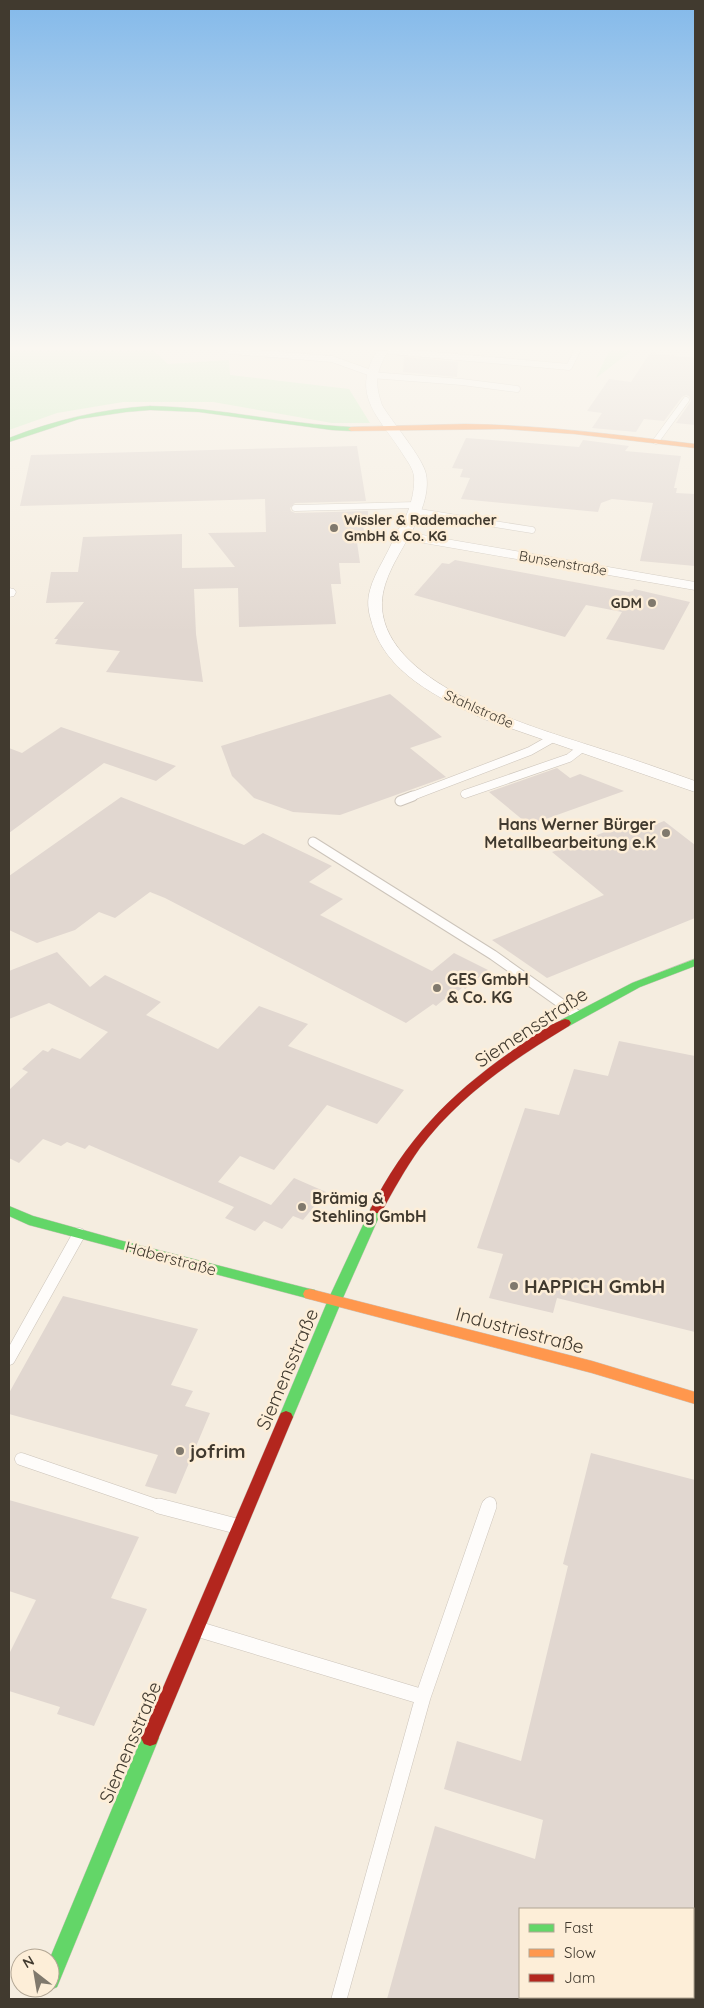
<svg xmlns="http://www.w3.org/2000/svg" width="704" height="2008" font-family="Quicksand,sans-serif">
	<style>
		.green { fill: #cdefc4 }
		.building { fill: #e1d7d0 }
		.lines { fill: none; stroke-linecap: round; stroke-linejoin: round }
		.lane-far4-casing { stroke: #ccc4ba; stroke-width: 7 }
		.lane-far3-casing { stroke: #ccc4ba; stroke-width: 9 }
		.lane-far2-casing { stroke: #ccc4ba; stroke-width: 11 }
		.lane-far1-casing { stroke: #ccc4ba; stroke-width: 13 }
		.lane-casing { stroke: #ccc4ba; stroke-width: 16 }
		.street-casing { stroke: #ccc4ba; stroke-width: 1 }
		.fast-casing { stroke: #ccc4ba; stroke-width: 1 }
		.slow-casing { stroke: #ccc4ba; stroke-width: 1 }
		.jam-casing { stroke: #ccc4ba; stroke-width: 1 }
		.lane-far4 { stroke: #fefcfa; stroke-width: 6 }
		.lane-far3 { stroke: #fefcfa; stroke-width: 8 }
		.lane-far2 { stroke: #fefcfa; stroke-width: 9 }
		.lane-far1 { stroke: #fefcfa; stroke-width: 12 }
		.lane { stroke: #fefcfa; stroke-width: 15 }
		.street { fill: #fefcfa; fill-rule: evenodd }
		.fast { fill: #63d668; fill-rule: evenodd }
		.slow { fill: #ff974d; fill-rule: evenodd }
		.jam { fill: #b3261e; fill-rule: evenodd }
		.poi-dot { fill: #80796d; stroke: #fdeed8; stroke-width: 2 }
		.labels { text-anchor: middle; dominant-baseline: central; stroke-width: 5; stroke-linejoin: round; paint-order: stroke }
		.far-poi-label { font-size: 14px; font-weight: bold; fill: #413a2f; stroke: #fdeed8; text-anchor: start }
		.far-street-label { font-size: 14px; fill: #413a2f; stroke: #fdeed8 }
		.poi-label { font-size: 16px; font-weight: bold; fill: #413a2f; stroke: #fdeed8; text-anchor: start }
		.street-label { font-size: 16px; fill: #413a2f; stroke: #fdeed8 }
		.near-street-label { font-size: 19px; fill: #413a2f; stroke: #fdeed8 }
		.near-poi-label { font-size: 19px; font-weight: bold; fill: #413a2f; stroke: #fdeed8; text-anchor: start }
	</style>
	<rect width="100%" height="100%" fill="#f5ede0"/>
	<path class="green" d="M9,351H154L168,364L229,360L230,375L349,389L370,423H332L213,402H123L57,413L9,430Z
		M609,351H631L596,378Z"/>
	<path class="building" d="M650,353L695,358V425L676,423L691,401L689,396L686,395L682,397L664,421L644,419L636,432L592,428L602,413L587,411L609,379L631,382Z
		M404,357L458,362L457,377L403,372Z
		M466,438L579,447L583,440L629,446L625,451L681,456L674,488H677L676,493L695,494V566L640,561L653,503L612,499L601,503L598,512L461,499L470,478L460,477L463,469L452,468Z
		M357,446L366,501L295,503L290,508L291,511L295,513L368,511V525L363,526L365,535H356L360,563H339L341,584H331L336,624L239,627L238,588L194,589L196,634L203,682L106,672L120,651L55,644L58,639H54L84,602L46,603L51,572H78L83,537L182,534V568L235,567L208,533L266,532L265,499L20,506L31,455Z
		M455,560L628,592L633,591L634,589L690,602L664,650L606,639L622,612L586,605L565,637L414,595L442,563L449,564Z
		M390,694L442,737L410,748L446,777L340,815L293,812L254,798L232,776L221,746Z
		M61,727L111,744L176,766L156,781L104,763L9,833V748L22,753Z
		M557,768L570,778L580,774L624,791L529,825L489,792Z
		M121,797L244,845L263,833L332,866L309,882L343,899L320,915L432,971L454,953L488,970L465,989L463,987L451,997L448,996L436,1006L433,1004L406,1023L165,898L150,892L115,918L99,912L75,930L37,943L9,930V876Z
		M634,821L644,829L664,821L695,845V918L547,978L492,940L604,895L552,852Z
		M57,952L90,987L105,975L161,1002L146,1015L218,1049L259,1006L308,1024L288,1046L404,1090L377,1124L327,1105L274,1170L240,1156L218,1182L271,1205L294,1178L326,1192L303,1220L293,1216L282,1229L264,1221L255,1231L225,1218L234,1207L89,1145L85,1149L67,1142L61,1146L43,1139L19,1163L9,1158V1090L28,1072L22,1069L43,1050L48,1052L52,1048L80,1059L108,1032L49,1003L9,1019V971Z
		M619,1041L695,1056V1332L557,1298L553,1313L489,1298L503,1254L477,1248L525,1108L559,1115L574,1069L608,1076Z
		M63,1296L198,1329L171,1385L193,1391L185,1406L210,1413L176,1494L145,1486L158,1455L9,1414V1393Z
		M591,1453L695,1480V1909H520V1999H387L435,1826L535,1859L543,1820L444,1789L457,1741L521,1761L568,1566L563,1564Z
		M9,1500L139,1537L111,1598L147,1609L94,1726L57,1714L60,1707L9,1691V1654L36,1600L9,1591Z"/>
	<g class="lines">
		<g class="lane-far4-casing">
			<path id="lane-far4" d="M231,351L332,359L371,373
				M390,351L569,367L577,351
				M371,375L462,382L517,389
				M656,441L686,400
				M295,508L416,505
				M413,511L532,530"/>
		</g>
		<g class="lane-far3-casing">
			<path id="lane-far3" d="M465,794L569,758L582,748
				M410,797L530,751L553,738"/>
		</g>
		<g class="lane-far2-casing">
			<path id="lane-far2" d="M400,801L413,796
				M313,842L493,955L576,1014"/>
		</g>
		<g class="lane-far1-casing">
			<path id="lane-far1" d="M9,1359L79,1234
				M21,1459L164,1508
				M488,1508L490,1503"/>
		</g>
		<g class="lane-casing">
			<path id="lane" d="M159,1506L236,1526
				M204,1631L423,1697
				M339,1999L423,1697L489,1506"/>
		</g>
		<g class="street-casing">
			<path id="street" d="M377,351H388C376,372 374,382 382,405C392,422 423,458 426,474C430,494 420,515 411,533L695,582V590L407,540C396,560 381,583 382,607C386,687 539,729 601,749C633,759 664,770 695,781V792L484,719C439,698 384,673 371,620C368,610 367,601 370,590C375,571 389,553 395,535C396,531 400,528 403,523C410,508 415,493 414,476C413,469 408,462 404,456C381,418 349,397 377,351Z
				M9,588L14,589L16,592L14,596L9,597Z"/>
		</g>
		<g class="fast-casing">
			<path id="fast" d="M150,406C218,407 283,424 351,427L354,429L351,431L332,430L199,412L150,410L126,412L79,419L9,442V438C55,420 101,409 150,406Z
				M695,959V966L640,987L569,1026H561L559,1023L561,1020L632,983Z
				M376,1205L381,1207L382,1210L342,1300L293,1417L291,1421L286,1423L281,1421L279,1417L328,1300L370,1210L371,1207Z
				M9,1206L33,1216L119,1240L310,1289L315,1290L317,1294L315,1298L310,1299L29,1225L9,1216Z
				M150,1730L156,1732L159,1738L57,1987L50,1990L46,1988H50V1958L144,1732Z"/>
		</g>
		<g class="slow-casing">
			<path id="slow" d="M465,424C542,425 618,435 695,444V448L575,434L503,429L351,431L348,429L351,427Z
				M310,1289L592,1361L695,1392V1404L592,1373L305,1298L303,1294L305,1290Z"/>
		</g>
		<g class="jam-casing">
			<path id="jam" d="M565,1019L569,1020L571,1023L569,1026C514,1059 459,1096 420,1148C405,1169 393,1191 381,1213H371L370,1210C407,1137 452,1092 519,1046C533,1037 549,1024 565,1019Z
				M286,1411L291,1413L293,1417L156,1744L150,1746L144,1744L141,1738L144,1732L279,1417L281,1413Z"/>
		</g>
		<use href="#lane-far4" class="lane-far4"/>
		<use href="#lane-far3" class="lane-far3"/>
		<use href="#lane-far2" class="lane-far2"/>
		<use href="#lane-far1" class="lane-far1"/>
		<use href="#lane" class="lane"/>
		<use href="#street" class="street"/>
		<use href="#fast" class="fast"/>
		<use href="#slow" class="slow"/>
		<use href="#jam" class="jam"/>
	</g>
	<linearGradient id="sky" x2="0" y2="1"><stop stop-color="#83b9ea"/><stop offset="0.55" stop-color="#faf7f1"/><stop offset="1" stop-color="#faf7f1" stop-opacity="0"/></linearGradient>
	<rect width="704" height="633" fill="url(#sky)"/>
	<g class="poi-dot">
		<circle cx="334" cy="528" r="5"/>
		<circle cx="652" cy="603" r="5"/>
		<circle cx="666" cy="833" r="5"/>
		<circle cx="437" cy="988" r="5"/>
		<circle cx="302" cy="1207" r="5"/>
		<circle cx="514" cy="1286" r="5"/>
		<circle cx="180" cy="1451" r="5"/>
	</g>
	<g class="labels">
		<g class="far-poi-label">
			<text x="344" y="520">Wissler &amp; Rademacher<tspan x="344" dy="16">GmbH &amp; Co. KG</tspan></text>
			<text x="642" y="603" text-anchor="end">GDM</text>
		</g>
		<g class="far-street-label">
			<text transform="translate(563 563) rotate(10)">Bunsenstraße</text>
			<text transform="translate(479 709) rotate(24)">Stahlstraße</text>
		</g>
		<g class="poi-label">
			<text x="656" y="824" text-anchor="end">Hans Werner Bürger<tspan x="656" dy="18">Metallbearbeitung e.K</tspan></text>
			<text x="447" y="979">GES GmbH<tspan x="447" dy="18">&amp; Co. KG</tspan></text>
			<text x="312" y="1198">Brämig &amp;<tspan x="312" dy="18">Stehling GmbH</tspan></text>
		</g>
		<g class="street-label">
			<text transform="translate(171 1258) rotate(15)">Haberstraße</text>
		</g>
		<g class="near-street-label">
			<text transform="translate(531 1027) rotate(-33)">Siemensstraße</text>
			<text transform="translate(520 1330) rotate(15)">Industriestraße</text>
			<text transform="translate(287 1369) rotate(-67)">Siemensstraße</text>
			<text transform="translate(130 1742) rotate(-67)">Siemensstraße</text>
		</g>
		<g class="near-poi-label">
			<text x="524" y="1286">HAPPICH GmbH</text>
			<text x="190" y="1451">jofrim</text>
		</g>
	</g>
	<rect width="704" height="2008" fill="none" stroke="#413a2f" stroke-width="20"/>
	<rect x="519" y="1908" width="175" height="90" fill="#fdeed8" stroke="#b2a694"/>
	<rect x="529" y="1924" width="25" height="8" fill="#63d668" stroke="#b2a694"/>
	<text x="564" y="1933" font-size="15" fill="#413a2f">Fast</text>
	<rect x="529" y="1949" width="25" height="8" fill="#ff974d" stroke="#b2a694"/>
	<text x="564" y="1958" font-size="15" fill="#413a2f">Slow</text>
	<rect x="529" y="1974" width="25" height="8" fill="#b3261e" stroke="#b2a694"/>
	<text x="564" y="1983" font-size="15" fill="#413a2f">Jam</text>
	<g transform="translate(35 1973) rotate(329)"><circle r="24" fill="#fdeed8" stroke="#b2a694"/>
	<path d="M0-4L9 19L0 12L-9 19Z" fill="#80796d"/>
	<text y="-8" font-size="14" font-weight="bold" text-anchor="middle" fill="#413a2f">N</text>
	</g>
</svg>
